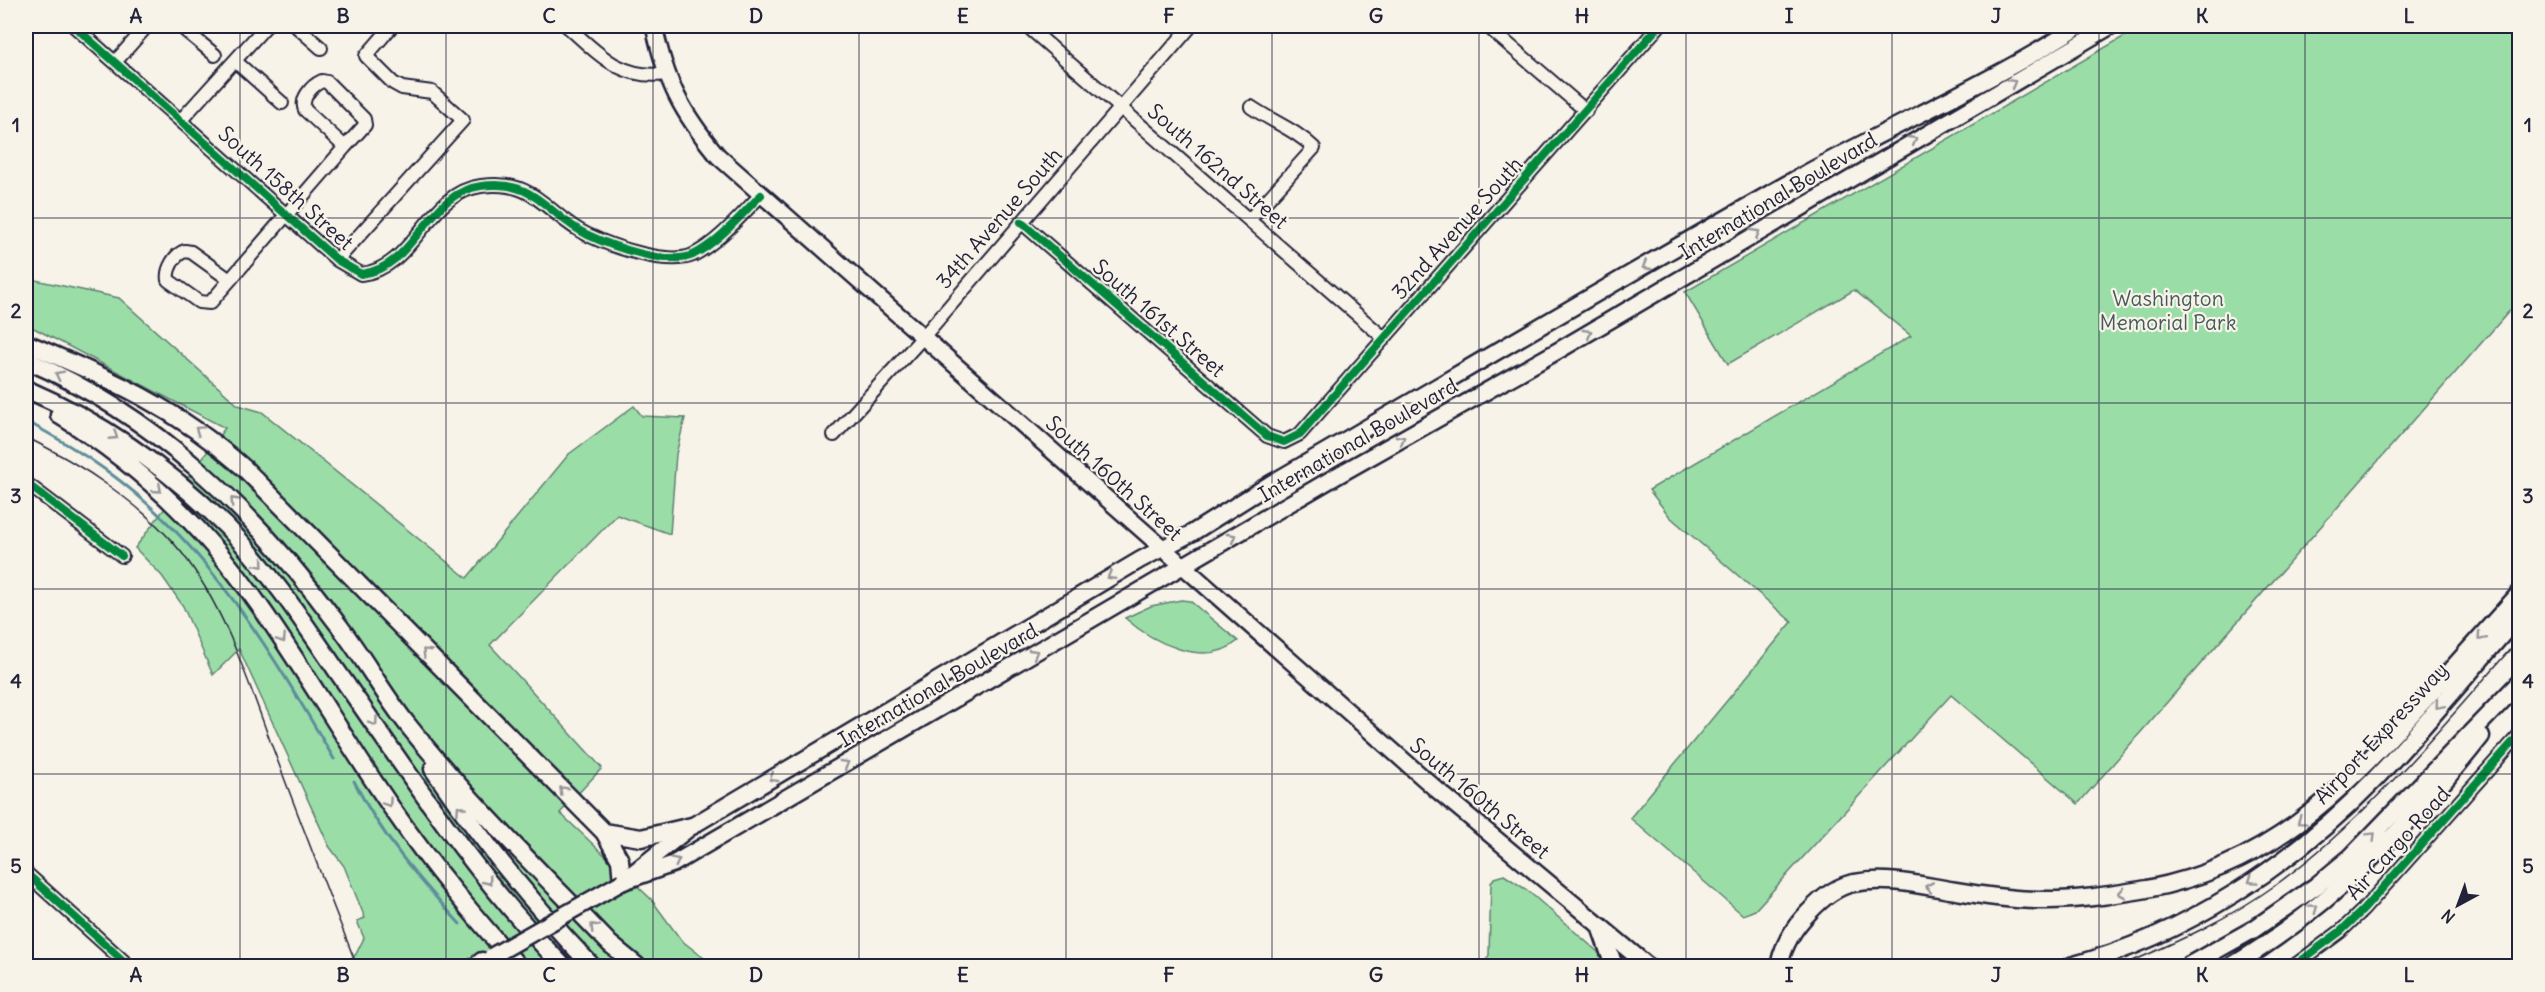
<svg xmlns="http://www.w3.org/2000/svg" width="2545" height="992" font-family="Delius,sans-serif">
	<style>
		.green { fill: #9bdda7; stroke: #5e8071; stroke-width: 1.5 }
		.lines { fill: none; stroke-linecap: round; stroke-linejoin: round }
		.stream { stroke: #5d8d9c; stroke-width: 3 }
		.minor-casing { stroke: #22223b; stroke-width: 16 }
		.major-casing { stroke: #22223b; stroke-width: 20 }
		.highway-casing { stroke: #22223b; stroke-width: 21 }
		.minor { stroke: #f7f3e8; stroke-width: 12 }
		.major { stroke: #f7f3e8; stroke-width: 15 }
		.highway { stroke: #f7f3e8; stroke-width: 16 }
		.tram { stroke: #22223b; stroke-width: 1.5 }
		.major-bridge-casing { stroke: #22223b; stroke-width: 20; stroke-linecap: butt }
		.major-bridge { stroke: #f7f3e8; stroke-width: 15 }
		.cycleway-casing { stroke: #f7f3e8; stroke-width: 11 }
		.cycleway { stroke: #00873e; stroke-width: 8 }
		.oneway { stroke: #97959a }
		.grid { fill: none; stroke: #22223b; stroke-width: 1.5; stroke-opacity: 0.55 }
		.labels { text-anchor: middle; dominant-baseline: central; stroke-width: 4.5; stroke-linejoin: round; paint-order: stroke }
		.street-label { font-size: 21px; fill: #22223b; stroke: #f7f3e8 }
		.park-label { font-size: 21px; fill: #465a5b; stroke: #f7f3e8 }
		.neatline { fill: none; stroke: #22223b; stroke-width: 2 }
		.grid-label { font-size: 20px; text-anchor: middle; font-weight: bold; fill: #22223b }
	</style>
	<rect width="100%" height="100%" fill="#f7f3e8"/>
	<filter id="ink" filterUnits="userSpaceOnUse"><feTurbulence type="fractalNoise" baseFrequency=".0167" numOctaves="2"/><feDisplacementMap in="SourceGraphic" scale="12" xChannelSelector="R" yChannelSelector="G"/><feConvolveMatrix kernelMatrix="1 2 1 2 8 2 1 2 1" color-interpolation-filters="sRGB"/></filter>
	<g filter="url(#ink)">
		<path class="green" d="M2142,26H2519V300L2078,804L1951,695L1755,910L1743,915L1630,818L1792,622L1670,517L1649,490L1911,336L1854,290L1728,364L1685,292Z
			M26,278L119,298L238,405L262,412L467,578L569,454L634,406L642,416L685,418L676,454L670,534L617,515L490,645L602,768L560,813L651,899L681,940L714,966H345L356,954L364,938L357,921L365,918L344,866L329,846L239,649L213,675L183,606L162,576L135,548L225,428L26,324Z
			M1181,600L1190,601L1238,641C1205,669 1152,642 1125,618L1151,606Z
			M1504,875L1527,890L1598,952L1604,962L1603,966H1483L1489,955L1491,883L1494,878Z"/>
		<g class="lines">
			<path class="stream" d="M26,421C54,436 81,452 107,471C208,544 272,653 334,759
				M354,781C381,836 419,879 460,924"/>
			<g class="minor-casing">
				<path id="minor" d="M74,26L337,260L361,274C416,268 426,193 481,186C537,178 547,216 588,235C613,247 668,266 693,255C719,242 741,215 761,195
					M180,26L215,55
					M296,26L321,48
					M567,26C598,53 620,80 665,74
					M1027,26L1384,338
					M1487,26L1586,111
					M116,61L147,26
					M235,61L282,103
					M322,81L327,82L364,119L365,125L345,147L305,110C300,99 311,86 322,81Z
					M181,120L266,26
					M1250,219L1314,148C1296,130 1273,122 1251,107
					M1021,222L1267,436L1284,442L1300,434L1659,26
					M185,251L191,252L230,280L210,303L199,302L168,280C166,269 175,254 185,251Z
					M337,260L463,120L432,92L402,88L393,83L366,56L392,26
					M230,280L345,147
					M834,435L923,337L1191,26
					M26,483L122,556
					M26,873L129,966
					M2294,966L2341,931L2363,910L2520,734"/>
			</g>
			<g class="major-casing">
				<path id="major" d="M654,26C666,82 681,112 718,156L1436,789L1648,966
					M629,876L692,826L1140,560L1192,533L1270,484C1444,383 1617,280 1792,181C1887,128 1987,85 2079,26
					M622,882L673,864L1340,474L1561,349L2111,26"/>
			</g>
			<g class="highway-casing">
				<path id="highway" d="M26,343C109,378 175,407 244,468L604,832L620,860L622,882
					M26,360C157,416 253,510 337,623C362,655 382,692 407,724C469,802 541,872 610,944L637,966
					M26,389C100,421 169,469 227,527C269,570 303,621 337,671C408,772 476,878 563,966
					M59,415C138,464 206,529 259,605C307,673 348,746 396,814C433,868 475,917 518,966
					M433,769C481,840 533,905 592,966
					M604,832L641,838L692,826
					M1600,926L1614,966
					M476,966L482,961
					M1779,966C1783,946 1794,927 1809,912C1821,899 1836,886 1854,883C1884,877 1915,884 1944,889C1975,894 2008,900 2039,900C2075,901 2111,895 2147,889C2268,866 2338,796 2417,708C2451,670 2485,632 2520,593
					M2071,966C2184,936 2293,864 2373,781C2424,728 2471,669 2520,614
					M2188,966L2254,929L2316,886L2351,857L2520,682
					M2232,966C2330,908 2411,825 2481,736"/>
			</g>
			<use href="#minor" class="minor"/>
			<use href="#major" class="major"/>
			<use href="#highway" class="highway"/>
			<path class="tram" d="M26,437C81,464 143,504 182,553C225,608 248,681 272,746C300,820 328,893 357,966
				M2121,966C2175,943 2229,919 2277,884C2371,815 2444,724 2520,638"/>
			<g class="major-bridge-casing">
				<path id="major-bridge" d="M492,956L622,882"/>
			</g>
			<use href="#major-bridge" class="major-bridge"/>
			<g class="cycleway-casing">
				<path id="cycleway" d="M74,26L337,260L361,274C416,268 426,193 481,186C537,178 547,216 588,235C613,247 668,266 693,255C719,242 741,215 761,195
					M1021,222L1267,436L1284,442L1300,434L1659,26
					M26,483L122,556
					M26,873L129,966
					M2294,966L2341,931L2363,910L2520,734"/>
			</g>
			<use href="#cycleway" class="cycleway"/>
		</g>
		<defs><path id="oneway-chevron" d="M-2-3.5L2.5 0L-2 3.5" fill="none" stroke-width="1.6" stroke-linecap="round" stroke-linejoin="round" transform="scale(1.5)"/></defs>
		<g class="oneway">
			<use href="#oneway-chevron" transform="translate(2012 83) rotate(-30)"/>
			<use href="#oneway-chevron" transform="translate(1913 140) rotate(-30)"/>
			<use href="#oneway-chevron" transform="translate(1756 233) rotate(-31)"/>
			<use href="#oneway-chevron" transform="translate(1646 266) rotate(149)"/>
			<use href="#oneway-chevron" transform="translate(1588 333) rotate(-31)"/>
			<use href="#oneway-chevron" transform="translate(59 375) rotate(-153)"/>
			<use href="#oneway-chevron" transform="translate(199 430) rotate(-145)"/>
			<use href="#oneway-chevron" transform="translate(114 436) rotate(33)"/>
			<use href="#oneway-chevron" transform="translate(1401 439) rotate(-30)"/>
			<use href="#oneway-chevron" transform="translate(158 489) rotate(41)"/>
			<use href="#oneway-chevron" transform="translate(234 501) rotate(-134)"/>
			<use href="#oneway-chevron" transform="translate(1232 537) rotate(-30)"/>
			<use href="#oneway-chevron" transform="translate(260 564) rotate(50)"/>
			<use href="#oneway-chevron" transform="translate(1111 576) rotate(149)"/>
			<use href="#oneway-chevron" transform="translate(2481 637) rotate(131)"/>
			<use href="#oneway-chevron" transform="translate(282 639) rotate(57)"/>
			<use href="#oneway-chevron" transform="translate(426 652) rotate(-135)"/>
			<use href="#oneway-chevron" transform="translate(1034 653) rotate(-30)"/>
			<use href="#oneway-chevron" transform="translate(2439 705) rotate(131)"/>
			<use href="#oneway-chevron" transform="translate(374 722) rotate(55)"/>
			<use href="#oneway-chevron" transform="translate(845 764) rotate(-30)"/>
			<use href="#oneway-chevron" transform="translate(773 778) rotate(149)"/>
			<use href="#oneway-chevron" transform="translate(563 790) rotate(-135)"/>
			<use href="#oneway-chevron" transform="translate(388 803) rotate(56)"/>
			<use href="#oneway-chevron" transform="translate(460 809) rotate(-124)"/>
			<use href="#oneway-chevron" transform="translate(2301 821) rotate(145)"/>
			<use href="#oneway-chevron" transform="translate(2372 836) rotate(-45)"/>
			<use href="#oneway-chevron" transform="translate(676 861) rotate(-27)"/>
			<use href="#oneway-chevron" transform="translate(2252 880) rotate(146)"/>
			<use href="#oneway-chevron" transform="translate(488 881) rotate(51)"/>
			<use href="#oneway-chevron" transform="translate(1929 887) rotate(-170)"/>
			<use href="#oneway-chevron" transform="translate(2122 893) rotate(170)"/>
			<use href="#oneway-chevron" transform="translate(2314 908) rotate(-37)"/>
			<use href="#oneway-chevron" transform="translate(594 927) rotate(-134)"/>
		</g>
	</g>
	<path class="grid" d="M240,26V966M446,26V966M653,26V966M859,26V966M1066,26V966M1272,26V966M1479,26V966M1686,26V966M1892,26V966M2099,26V966M2305,26V966M26,218H2520M26,403H2520M26,589H2520M26,774H2520"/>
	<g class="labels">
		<g class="street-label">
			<text transform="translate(1218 166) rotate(41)">South 162nd Street</text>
			<text transform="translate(286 188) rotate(42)">South 158th Street</text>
			<text transform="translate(1778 196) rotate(-31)">International Boulevard</text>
			<text transform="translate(999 218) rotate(-49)">34th Avenue South</text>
			<text transform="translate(1457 228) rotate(-48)">32nd Avenue South</text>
			<text transform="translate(1159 318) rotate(41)">South 161st Street</text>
			<text transform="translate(1358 440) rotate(-30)">International Boulevard</text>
			<text transform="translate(1114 478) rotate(42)">South 160th Street</text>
			<text transform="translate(938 685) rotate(-30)">International Boulevard</text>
			<text transform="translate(2381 733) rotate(-47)">Airport Expressway</text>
			<text transform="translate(1480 798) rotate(40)">South 160th Street</text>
			<text transform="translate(2398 843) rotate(-48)">Air Cargo Road</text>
		</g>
		<g class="park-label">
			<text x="2168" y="298">Washington<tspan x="2168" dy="24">Memorial Park</tspan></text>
		</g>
	</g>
	<rect width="2545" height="992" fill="none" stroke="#f7f3e8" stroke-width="66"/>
	<g transform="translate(2458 905) rotate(221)" stroke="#f7f3e8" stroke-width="4.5" paint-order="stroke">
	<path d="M0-4.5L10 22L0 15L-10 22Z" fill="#22223b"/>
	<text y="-9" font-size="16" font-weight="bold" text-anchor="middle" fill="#22223b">N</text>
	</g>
	<rect x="33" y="33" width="2479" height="926" class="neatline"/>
	<g class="grid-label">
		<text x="136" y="23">A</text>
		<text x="343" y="23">B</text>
		<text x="549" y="23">C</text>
		<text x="756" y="23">D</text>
		<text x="963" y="23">E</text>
		<text x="1169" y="23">F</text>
		<text x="1376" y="23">G</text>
		<text x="1582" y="23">H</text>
		<text x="1789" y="23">I</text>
		<text x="1996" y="23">J</text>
		<text x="2202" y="23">K</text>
		<text x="2409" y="23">L</text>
		<text x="16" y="132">1</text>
		<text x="2528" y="132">1</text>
		<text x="16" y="318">2</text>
		<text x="2528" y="318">2</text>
		<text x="16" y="503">3</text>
		<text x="2528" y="503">3</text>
		<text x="16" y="688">4</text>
		<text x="2528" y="688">4</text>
		<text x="16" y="873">5</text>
		<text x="2528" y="873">5</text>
		<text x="136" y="982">A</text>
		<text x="343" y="982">B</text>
		<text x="549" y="982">C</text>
		<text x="756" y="982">D</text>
		<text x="963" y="982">E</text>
		<text x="1169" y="982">F</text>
		<text x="1376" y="982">G</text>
		<text x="1582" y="982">H</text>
		<text x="1789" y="982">I</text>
		<text x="1996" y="982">J</text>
		<text x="2202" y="982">K</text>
		<text x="2409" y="982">L</text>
	</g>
</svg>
